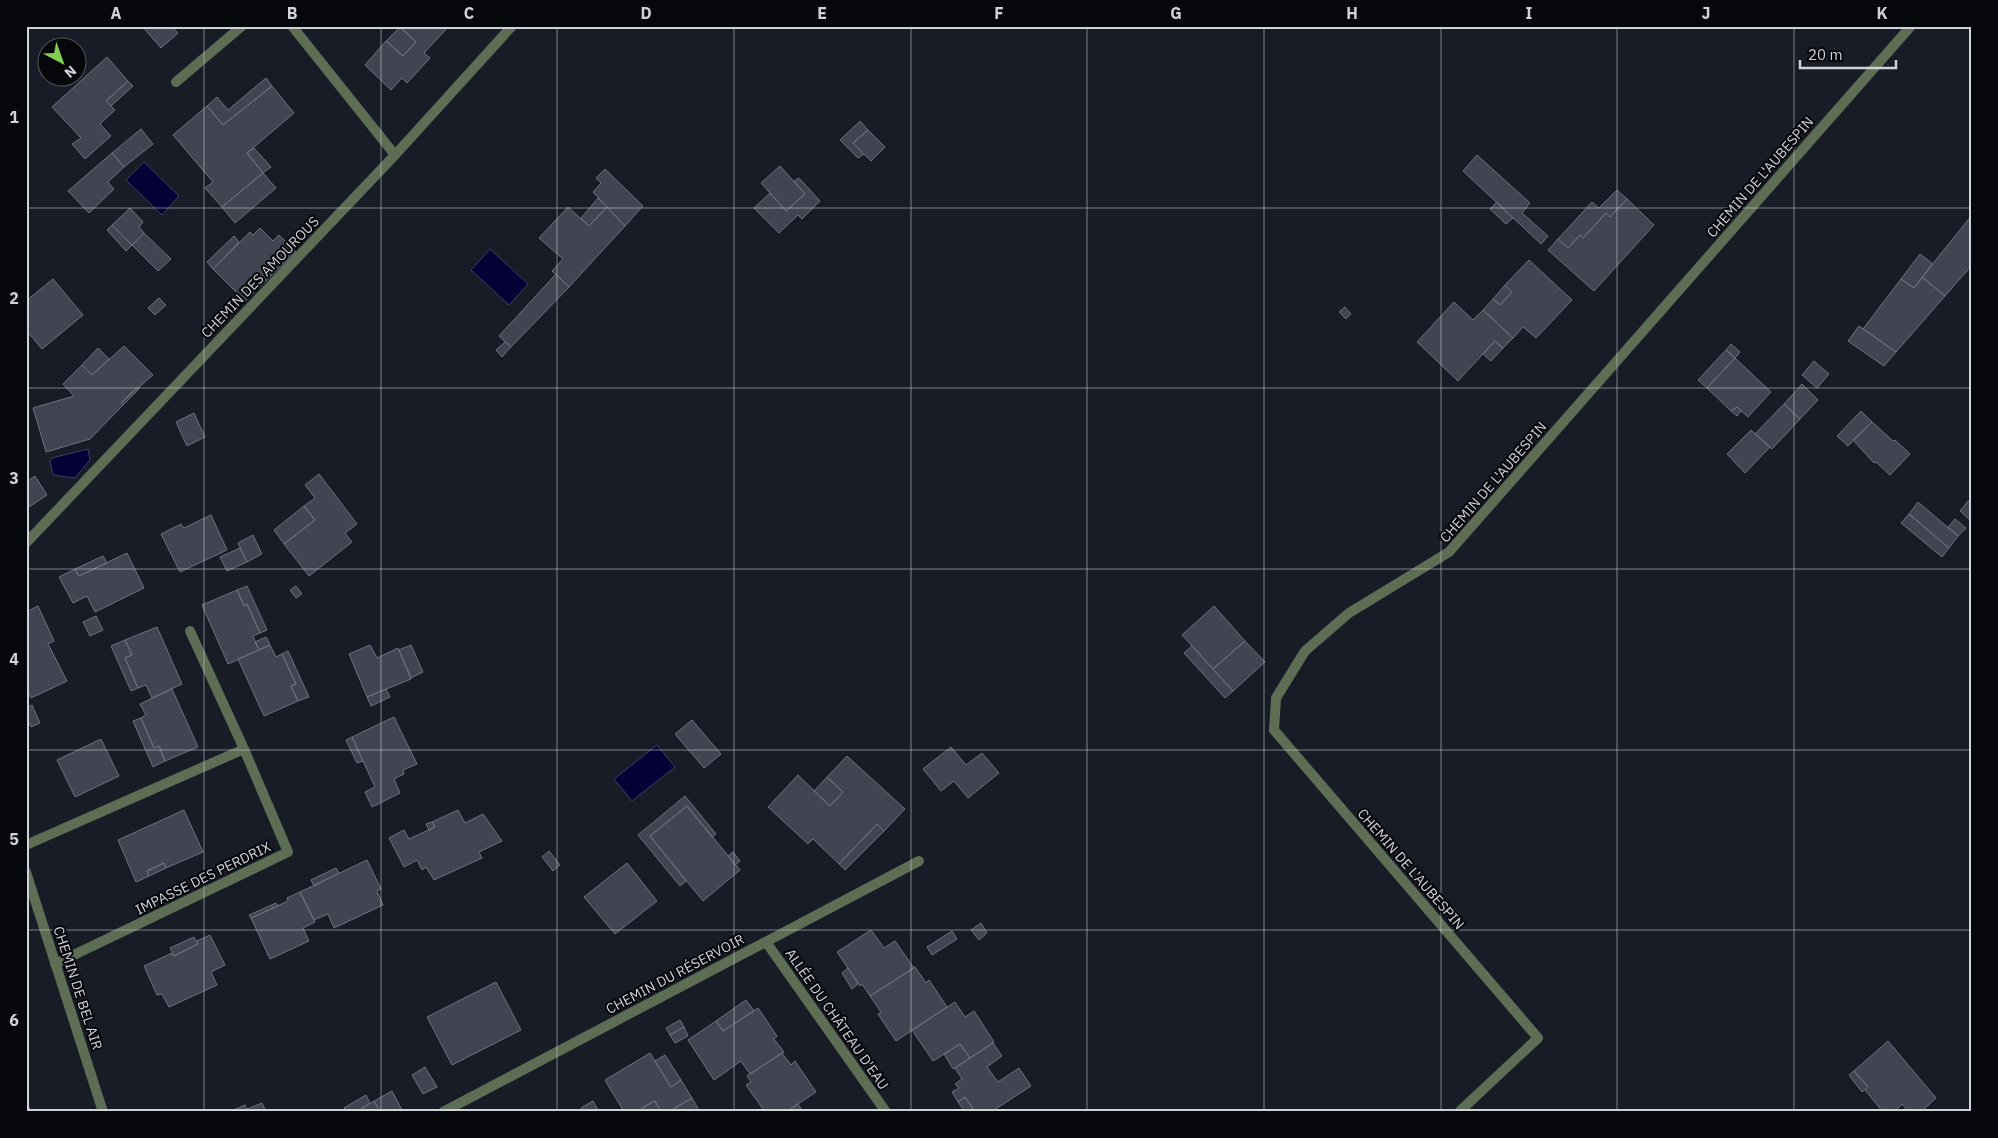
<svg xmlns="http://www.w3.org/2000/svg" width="1998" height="1138" font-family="'IBM Plex Sans',sans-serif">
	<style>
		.water { fill: #030035; stroke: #413f66 }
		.building { fill: #414551; stroke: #6d727f }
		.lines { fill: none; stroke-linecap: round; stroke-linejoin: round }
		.lane { stroke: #5d6e54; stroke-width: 10 }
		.street { stroke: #5d6e54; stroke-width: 10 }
		.rail-casing { stroke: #b5b7bf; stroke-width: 5.5 }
		.rail { stroke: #05070b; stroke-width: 4; stroke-dasharray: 11; stroke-linecap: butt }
		.grid { fill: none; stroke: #d1d3da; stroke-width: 1; stroke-opacity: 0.55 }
		.labels { text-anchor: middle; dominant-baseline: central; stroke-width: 4; stroke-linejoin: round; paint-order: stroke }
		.street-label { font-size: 14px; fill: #d1d3da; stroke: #05070b }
		.neatline { fill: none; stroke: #d1d3da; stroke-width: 2 }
		.grid-label { font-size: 16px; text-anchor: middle; font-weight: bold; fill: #d1d3da }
	</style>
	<rect width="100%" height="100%" fill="#181c26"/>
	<path class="water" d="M144,162L179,196L162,215L126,180Z
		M490,249L528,284L509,305L471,270Z
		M88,449L90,460L75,478L53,475L50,461L52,458Z
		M657,745L675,767L632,801L614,779Z"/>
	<path class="building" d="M142,26H177L174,29L178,33L161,48Z
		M399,26H449L424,53L430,58L407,83L402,78L391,90L365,65L386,41L403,56L416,42Z
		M400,27L416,42L403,56L386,41Z
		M107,57L128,81L106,101L115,110L100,124L111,136L85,159L72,144L81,138L52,107Z
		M266,78L272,86L223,125L207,106L217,97L228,110Z
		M128,81L133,86L111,106L106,101Z
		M272,86L294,113L247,153L263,173L222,207L205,188L213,182L173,135L207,106L223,125Z
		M860,121L868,130L853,143L864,154L858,158L840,140Z
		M141,129L153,144L124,167L112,153Z
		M868,130L885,147L871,161L853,143Z
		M254,148L271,167L263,173L247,153Z
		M112,153L124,167L108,182L114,189L89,213L68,191Z
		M1477,155L1530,203L1522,213L1548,236L1541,244L1463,171Z
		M780,166L805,194L786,211L761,183Z
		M605,169L643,206L625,226L593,192L601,183L596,178Z
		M263,173L276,188L235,223L222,207Z
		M799,178L820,201L802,219L798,215L779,233L754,208L770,193L786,211L805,194L794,181Z
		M1617,190L1627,199L1610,217L1606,213L1583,238L1580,235L1568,248L1558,239L1592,202L1599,208Z
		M598,198L607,207L589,226L581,218Z
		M1627,199L1654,225L1594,291L1548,250L1558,239L1568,248L1580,235L1583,238L1606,213L1610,217Z
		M1497,202L1513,218L1506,224L1490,209Z
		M568,207L589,226L607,207L625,226L569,287L552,271L563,259L539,238Z
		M130,208L143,222L139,227L144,233L132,245L112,225Z
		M1972,215V265L1945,296L1922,277Z
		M112,225L132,245L126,251L107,230Z
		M260,228L273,241L279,235L296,252L245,301L213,269L250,232L253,235Z
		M144,233L171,259L158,271L132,245Z
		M234,236L239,242L213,269L207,262Z
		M1920,254L1933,264L1914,288L1901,279Z
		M1529,260L1572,300L1536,338L1523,327L1513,338L1483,310L1493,299L1500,305L1512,292L1505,285Z
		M556,274L569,287L511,347L499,336Z
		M1922,277L1945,296L1896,352L1863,329L1901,279L1914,288Z
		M53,279L83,315L42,349L26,330V301Z
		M1505,285L1512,292L1500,305L1493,299Z
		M159,298L166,305L155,315L148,308Z
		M1454,302L1473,320L1483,310L1513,338L1503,348L1495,341L1458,381L1417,342Z
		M1345,307L1351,314L1346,319L1339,312Z
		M1859,326L1896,352L1884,366L1848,341Z
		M1495,341L1503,348L1491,361L1483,354Z
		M505,342L511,347L502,357L496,350Z
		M1731,344L1740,352L1735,358L1726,350Z
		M124,346L153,375L121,403L123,405L90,439L46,452L33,408L74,396L63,384L82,365L92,375Z
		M98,348L109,359L92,375L82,365Z
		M1726,350L1735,358L1707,388L1698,380Z
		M1735,358L1771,392L1748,417L1737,407L1731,411L1707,388Z
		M1814,361L1829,374L1817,388L1802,375Z
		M1802,384L1818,400L1800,419L1784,404Z
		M137,387L139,389L123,405L121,403Z
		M1784,404L1800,419L1772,449L1755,434Z
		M1737,407L1741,411L1737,416L1731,411Z
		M1861,411L1872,422L1848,446L1837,436Z
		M194,413L205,437L187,446L176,422Z
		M1872,422L1893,441L1895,440L1910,454L1890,475L1876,462L1874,463L1853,440Z
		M1751,430L1770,447L1745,473L1727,454Z
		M319,474L357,524L345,533L352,542L309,576L284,544L315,520L304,506L315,498L305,485Z
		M35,476L47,495L26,509V482Z
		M1968,501L1972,505V522L1960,511Z
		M1918,502L1958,536L1949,548L1909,514Z
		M304,506L315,520L284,544L274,530Z
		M1909,514L1949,548L1942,557L1901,523Z
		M211,515L227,550L180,572L161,534L181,524L184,528Z
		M1955,519L1966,528L1958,536L1948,527Z
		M253,535L262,554L247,562L238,543Z
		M240,548L247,562L227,571L220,557Z
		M127,553L144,588L95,612L87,596L73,603L59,577L75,569L79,576Z
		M103,556L107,563L79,576L75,569Z
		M247,586L267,630L260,633L247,604L244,606L237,590Z
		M296,586L302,594L296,598L290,590Z
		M237,590L244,606L247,604L260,633L253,636L259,650L228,664L202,605Z
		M38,606L54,641L48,644L67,681L31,698L26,690V612Z
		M1214,606L1245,641L1213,669L1182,635Z
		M96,616L103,630L90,636L83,622Z
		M157,627L182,684L152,698L146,685L138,688L125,658L132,655L125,640Z
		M266,637L270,645L259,650L255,642Z
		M125,640L132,655L125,658L138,688L131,691L111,646Z
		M1245,641L1265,662L1233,691L1213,669Z
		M270,645L276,657L282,654L296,684L291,686L298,701L264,716L238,659Z
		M370,645L377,658L398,648L411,679L367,697L349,654Z
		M411,645L423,672L411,678L399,650Z
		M1192,646L1233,691L1225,698L1184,653Z
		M288,651L309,697L298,701L291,686L296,684L282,654Z
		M172,689L198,747L165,761L159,746L154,748L141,718L146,715L140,704Z
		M386,689L390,697L371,706L367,697Z
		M32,705L40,723L31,727L26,716V708Z
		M394,717L417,764L403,770L404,774L394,779L400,793L372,807L365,792L375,787L352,737Z
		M141,718L154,748L159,746L165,761L153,767L133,721Z
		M692,720L721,754L704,768L675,734Z
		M352,737L363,761L357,763L346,740Z
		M101,739L119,776L75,797L57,760Z
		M951,747L966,765L982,753L999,773L968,798L954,781L941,791L923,769Z
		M847,756L905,809L884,831L877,824L839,864L813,839L808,844L768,807L798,775L830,806L843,792L827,777Z
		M827,777L843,792L830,806L814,791Z
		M685,796L716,834L712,837L687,806L650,836L686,881L680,886L638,835Z
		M687,806L740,870L703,901L650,836Z
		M184,810L203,852L166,868L164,863L147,871L149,876L136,882L118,840Z
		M458,810L465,823L483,814L502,841L479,852L482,858L434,880L426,867L422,870L417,860L404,867L389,838L404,830L409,839L435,827L432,822Z
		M432,822L435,827L429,830L426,824Z
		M877,824L884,831L845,870L839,864Z
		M549,851L560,865L553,871L542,857Z
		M733,852L740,861L735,865L728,856Z
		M367,860L381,889L377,891L383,905L334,928L328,914L314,920L300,892Z
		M164,863L166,868L149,876L147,871Z
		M627,863L657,901L615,934L584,897Z
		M336,868L339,873L314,886L311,880Z
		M300,892L315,922L303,928L309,941L270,959L251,918L288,901L287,898Z
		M276,903L278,906L251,918L249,915Z
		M981,923L987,933L979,940L971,930Z
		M871,930L884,948L895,941L914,968L870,996L862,984L860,986L837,952Z
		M952,931L957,939L932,955L927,947Z
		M210,935L225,965L211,972L217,985L169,1007L162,994L157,995L144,966L172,953L174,956L198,944L197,941Z
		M194,937L198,944L174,956L170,948Z
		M915,967L926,983L929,980L947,1007L896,1041L878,1014L881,1012L870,996Z
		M848,968L858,984L852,989L842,973Z
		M496,982L521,1030L452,1065L427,1017Z
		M746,1000L754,1011L723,1031L716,1021Z
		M955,1002L965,1017L974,1011L994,1042L970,1058L960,1044L933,1061L912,1030Z
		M758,1008L777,1036L774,1039L784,1052L750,1074L741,1061L714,1080L688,1040L716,1021L723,1031Z
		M680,1020L684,1027L670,1035L666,1028Z
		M684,1027L688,1036L675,1043L670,1035Z
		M1888,1041L1936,1098L1921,1112H1909L1902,1104L1894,1112H1883L1865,1090L1868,1087L1854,1071Z
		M993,1043L1002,1056L987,1067L998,1082L1019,1068L1031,1086L991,1112H975L965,1097L958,1102L952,1092L959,1088L955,1084L962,1079L955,1068Z
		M960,1044L970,1058L953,1069L944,1054Z
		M650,1053L671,1087L681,1080L692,1098L669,1112H661L655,1101L636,1112H624L605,1080Z
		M782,1053L791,1065L795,1061L816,1092L786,1112H765L746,1085L751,1082L747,1076Z
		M665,1055L681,1080L671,1087L655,1061Z
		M425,1067L437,1087L423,1094L412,1075Z
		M1854,1071L1868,1087L1862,1092L1849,1075Z
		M392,1091L403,1112H380L374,1101Z
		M366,1095L370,1103L361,1109L362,1110L346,1112L344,1108Z
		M965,1097L975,1112H965L958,1102Z
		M692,1098L700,1112H669L678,1106Z
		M374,1101L380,1112H363L361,1109Z
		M593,1101L599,1112H583L581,1108Z
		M655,1101L661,1112H646L643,1107Z
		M262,1103L266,1112H248L247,1109Z
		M798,1104L803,1112H786Z
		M245,1105L248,1112H229Z"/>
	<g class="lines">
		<path class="lane" d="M1459,1112L1538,1038L1274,730L1276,698L1305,651L1349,613L1449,552L1911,26"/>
		<path class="street" d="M292,26L395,155
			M176,82L242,26
			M26,543L395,155L512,26
			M26,845L244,749
			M26,872L103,1112
			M766,942L886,1112
			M55,964L288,852L244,749L190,631
			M443,1112L919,861"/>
		<g class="rail-casing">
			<path id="rail" d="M26,1106L28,1112"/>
		</g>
		<use href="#rail" class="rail"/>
	</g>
	<path class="grid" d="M204,26V1112M381,26V1112M557,26V1112M734,26V1112M911,26V1112M1087,26V1112M1264,26V1112M1441,26V1112M1617,26V1112M1794,26V1112M26,208H1972M26,388H1972M26,569H1972M26,750H1972M26,930H1972"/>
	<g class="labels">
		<g class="street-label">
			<text transform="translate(1760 177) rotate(-49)">CHEMIN DE L'AUBESPIN</text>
			<text transform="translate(260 277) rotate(-46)">CHEMIN DES AMOUROUS</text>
			<text transform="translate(1493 482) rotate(-49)">CHEMIN DE L'AUBESPIN</text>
			<text transform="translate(1411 869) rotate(49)">CHEMIN DE L'AUBESPIN</text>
			<text transform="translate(203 878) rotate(-26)">IMPASSE DES PERDRIX</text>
			<text transform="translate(675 974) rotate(-28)">CHEMIN DU RÉSERVOIR</text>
			<text transform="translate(78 988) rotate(72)">CHEMIN DE BEL AIR</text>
			<text transform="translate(837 1019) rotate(55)">ALLÉE DU CHÂTEAU D'EAU</text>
		</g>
	</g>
	<rect width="1998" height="1138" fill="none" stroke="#05070b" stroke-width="55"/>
	<g transform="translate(62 62) rotate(139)"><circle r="24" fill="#05070b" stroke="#57595e"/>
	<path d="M0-4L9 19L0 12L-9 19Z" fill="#82d04f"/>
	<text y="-8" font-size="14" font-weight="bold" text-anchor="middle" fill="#d1d3da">N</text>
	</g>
	<path d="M1800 60v8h96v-8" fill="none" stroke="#d1d3da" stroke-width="2.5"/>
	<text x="1808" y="60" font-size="15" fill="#d1d3da" stroke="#05070b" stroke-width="4" paint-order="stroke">20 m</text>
	<rect x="28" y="28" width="1942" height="1082" class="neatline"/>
	<g class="grid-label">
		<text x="116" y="19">A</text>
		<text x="292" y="19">B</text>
		<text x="469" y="19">C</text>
		<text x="646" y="19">D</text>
		<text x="822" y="19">E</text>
		<text x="999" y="19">F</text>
		<text x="1176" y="19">G</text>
		<text x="1352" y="19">H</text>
		<text x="1529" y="19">I</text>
		<text x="1706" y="19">J</text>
		<text x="1882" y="19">K</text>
		<text x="14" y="123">1</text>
		<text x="14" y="304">2</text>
		<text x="14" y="484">3</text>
		<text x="14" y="665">4</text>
		<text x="14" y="845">5</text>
		<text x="14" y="1026">6</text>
	</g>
</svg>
